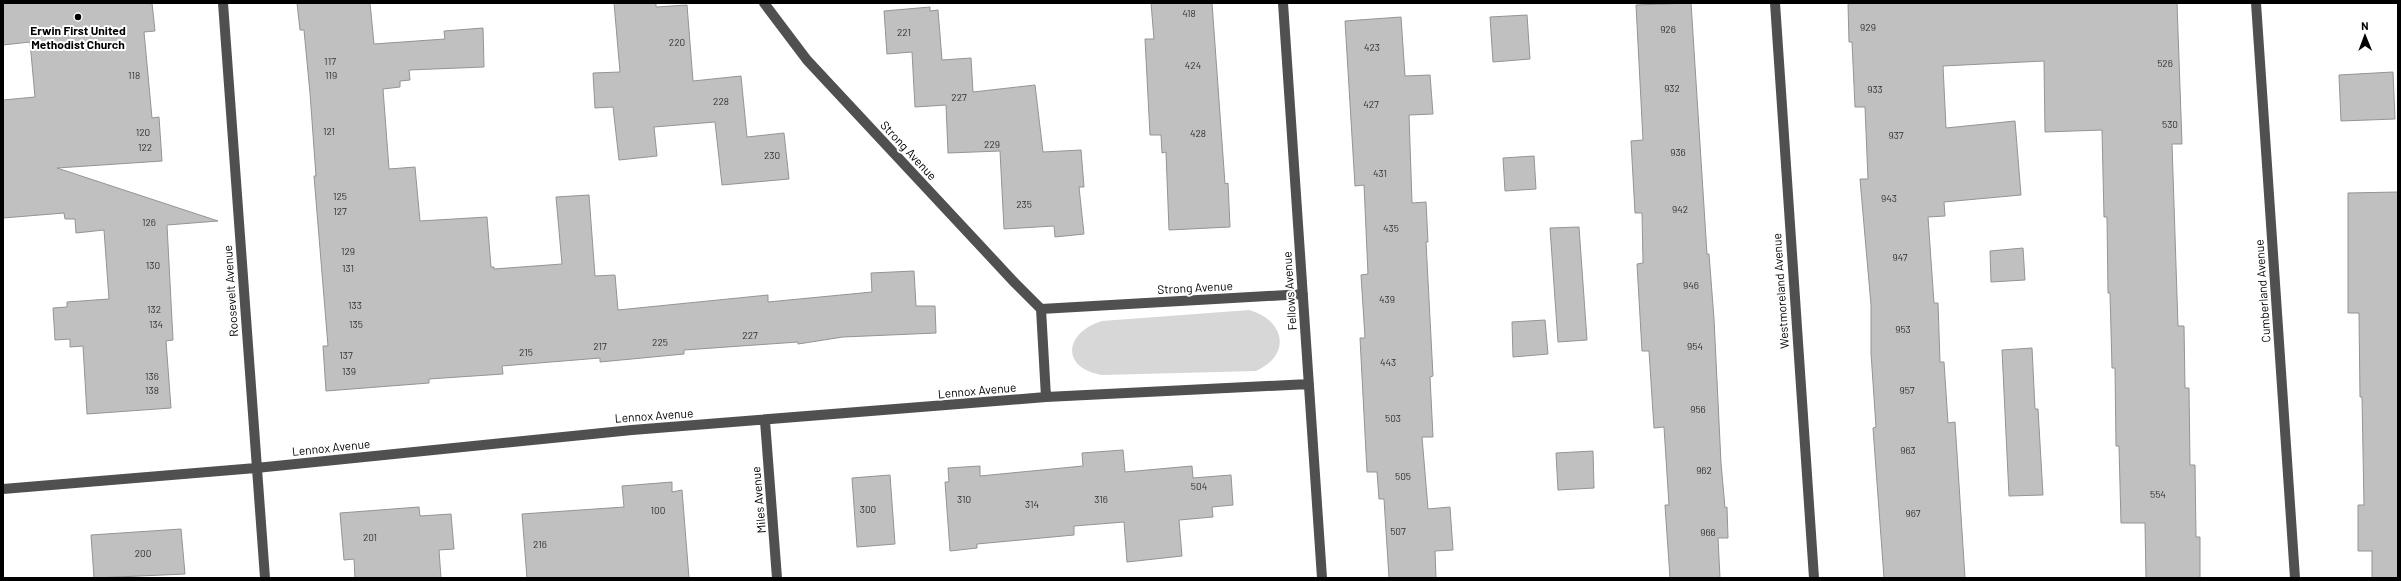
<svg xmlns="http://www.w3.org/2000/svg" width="2401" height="581" font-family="Barlow,sans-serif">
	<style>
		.green { fill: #d7d7d7 }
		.building { fill: #c0c0c0; stroke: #949494 }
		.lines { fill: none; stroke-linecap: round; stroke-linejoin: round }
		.minor { stroke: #505050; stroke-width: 10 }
		.poi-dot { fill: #000; stroke: #fff; stroke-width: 1.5 }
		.labels { text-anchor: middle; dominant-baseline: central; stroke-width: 4; stroke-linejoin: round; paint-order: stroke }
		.number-label { font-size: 10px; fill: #303030 }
		.poi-label { font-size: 12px; font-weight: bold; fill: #000; stroke: #fff }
		.street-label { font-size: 12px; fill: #000; stroke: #fff }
	</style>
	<rect width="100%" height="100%" fill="#fff"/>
	<path class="green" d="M1249,310C1285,320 1292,355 1256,371L1103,375C1061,369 1063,333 1102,321Z"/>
	<path class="building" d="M3,3H152L155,31L144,32L152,118L159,117L162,161L57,168L218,221L167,225L173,340L166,341L171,408L87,414L83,346L70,347V339L55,340L53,308L67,307V302L109,299L104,230L76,233L75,219H65L64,213L3,218V100L35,97L30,42L3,45Z
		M297,3H370L374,44L445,39L444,31L483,28L484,67L409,70L410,80L400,81V87L383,89L389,169L415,167L420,221L487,217L491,267H494V269L562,264L556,197L589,195L595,276L615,275L618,310L768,295V302L872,292L871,273L914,271L916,306H935L936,333L843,337L798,344V342L684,350V354L600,362V358L502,366L503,374L429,379V383L326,391L323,346H328L314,176H316L310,93L304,30H300Z
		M614,3H656V7L687,5L693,81L741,76L747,137L784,133L789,179L722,185L715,122L654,127L657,156L619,160L613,107L595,108L593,73L620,72Z
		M1151,3H1212L1225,184L1228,183L1230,227L1169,230L1166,152L1162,153L1161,135H1150L1145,39H1154Z
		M1691,3L1707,254H1709L1714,319L1721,463L1725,508L1727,507L1728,538H1718L1720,578H1670L1665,505H1669L1664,427L1654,428L1649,351H1642L1637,264L1643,263L1642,213H1635L1631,141L1643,140L1636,5Z
		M1848,3H2177L2182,144H2172L2178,326H2184L2185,388H2189L2190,465H2195L2196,537H2200V578H2146L2145,523H2121L2119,446H2116L2115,368H2112L2110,293H2108L2107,217H2104L2102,130L2045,132L2044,61L1943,66L1946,128L2015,121L2021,195L1944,202L1945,216L1928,217L1934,303H1938L1940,362H1944L1948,423L1955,422L1965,578H1884L1873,428L1876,427L1871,353V305L1860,179H1868L1865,107H1855L1852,42H1849Z
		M930,7V11L938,10L942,60L971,58L973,92L1035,85L1043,152L1081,150L1084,187H1079L1084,234L1055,237L1054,226L1004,229L1000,151L948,153L946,105L915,107L912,52L887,54L884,11Z
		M1527,15L1530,59L1493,62L1490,17Z
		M1401,17L1405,76L1430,75L1433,114L1409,115L1412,203L1426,202L1428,242H1426L1433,376L1430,377L1433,437H1422L1428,509L1450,507L1453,550L1435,551L1436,578H1389L1384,499H1379L1377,472H1367L1360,338H1365L1361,275L1368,274L1364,185L1355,186L1345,21Z
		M2393,72L2395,119L2341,121L2339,75Z
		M1534,156L1536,189L1505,191L1503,158Z
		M2398,192V578H2372V551H2358V505H2364L2362,397H2360L2359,313H2348V193Z
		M1579,227L1587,340L1558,342L1550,228Z
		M2023,248L2025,280L1991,282L1990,251Z
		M1545,320L1548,354L1513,357L1512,322Z
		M2032,348L2035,409H2038L2043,495L2009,496L2002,350Z
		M1123,450L1125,472L1192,466L1193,478L1231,475L1233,505L1212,507L1213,517L1179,520L1182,556L1127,562L1124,522L1074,526V535L977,544V548L950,551L945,482H949L948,468L980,466V476L1083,466L1082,453Z
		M1593,451L1594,488L1558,490L1556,453Z
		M890,475L895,544L857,547L852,478Z
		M672,482V492L682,490L689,578H527L522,514L624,507L622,486Z
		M419,507L420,516L451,514L454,549L439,550L441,578H355L354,559L344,560L340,513Z
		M181,529L185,574L94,578L91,535Z"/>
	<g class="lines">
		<path class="minor" d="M223,3L265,578
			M764,3L807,60L1015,283L1041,309L1046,397
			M1283,3L1322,578
			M1775,3L1814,578
			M2256,3L2295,578
			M1041,309L1303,294
			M765,421L777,578
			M3,489L256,468L632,430L1046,397L1309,384"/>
	</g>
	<circle class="poi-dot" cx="78" cy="17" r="4"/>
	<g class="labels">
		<g class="number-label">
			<text x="1189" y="13">418</text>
			<text x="1868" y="27">929</text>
			<text x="1668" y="29">926</text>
			<text x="904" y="32">221</text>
			<text x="677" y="42">220</text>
			<text x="1372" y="47">423</text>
			<text x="330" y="61">117</text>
			<text x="2165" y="63">526</text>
			<text x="1193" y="65">424</text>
			<text x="134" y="75">118</text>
			<text x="331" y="75">119</text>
			<text x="1672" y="88">932</text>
			<text x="1875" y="89">933</text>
			<text x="959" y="97">227</text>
			<text x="721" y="101">228</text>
			<text x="1371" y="104">427</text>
			<text x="2170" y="124">530</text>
			<text x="329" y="131">121</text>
			<text x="143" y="132">120</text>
			<text x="1198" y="133">428</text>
			<text x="1896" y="135">937</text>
			<text x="992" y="144">229</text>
			<text x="145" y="147">122</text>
			<text x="1678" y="152">936</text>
			<text x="772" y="155">230</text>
			<text x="1380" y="173">431</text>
			<text x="340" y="196">125</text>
			<text x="1889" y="198">943</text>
			<text x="1024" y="204">235</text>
			<text x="1680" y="209">942</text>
			<text x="340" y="211">127</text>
			<text x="149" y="222">126</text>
			<text x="1391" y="228">435</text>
			<text x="348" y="251">129</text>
			<text x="1900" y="257">947</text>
			<text x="153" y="265">130</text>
			<text x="348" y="268">131</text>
			<text x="1691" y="285">946</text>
			<text x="1387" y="299">439</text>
			<text x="355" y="305">133</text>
			<text x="154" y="309">132</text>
			<text x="156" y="324">134</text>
			<text x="356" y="324">135</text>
			<text x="1903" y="329">953</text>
			<text x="750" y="335">227</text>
			<text x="660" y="342">225</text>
			<text x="600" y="346">217</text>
			<text x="1695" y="346">954</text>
			<text x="526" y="352">215</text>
			<text x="346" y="355">137</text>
			<text x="1388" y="362">443</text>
			<text x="349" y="371">139</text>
			<text x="152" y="376">136</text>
			<text x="152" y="390">138</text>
			<text x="1907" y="390">957</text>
			<text x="1698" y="409">956</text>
			<text x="1393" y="418">503</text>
			<text x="1908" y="450">963</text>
			<text x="1704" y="470">962</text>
			<text x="1403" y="476">505</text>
			<text x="1199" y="486">504</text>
			<text x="2158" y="494">554</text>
			<text x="964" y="499">310</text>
			<text x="1101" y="499">316</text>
			<text x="1032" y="504">314</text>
			<text x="868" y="509">300</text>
			<text x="658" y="510">100</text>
			<text x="1913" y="513">967</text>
			<text x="1398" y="531">507</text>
			<text x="1708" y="532">966</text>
			<text x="370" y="537">201</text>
			<text x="540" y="544">216</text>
			<text x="143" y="553">200</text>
		</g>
		<g class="poi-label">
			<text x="78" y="30">Erwin First United<tspan x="78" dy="14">Methodist Church</tspan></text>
		</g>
		<g class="street-label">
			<text transform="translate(909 150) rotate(47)">Strong Avenue</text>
			<text transform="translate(1195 287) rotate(-3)">Strong Avenue</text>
			<text transform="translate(230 291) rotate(-94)">Roosevelt Avenue</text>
			<text transform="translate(1289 291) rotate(-94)">Fellows Avenue</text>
			<text transform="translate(1780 291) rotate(-94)">Westmoreland Avenue</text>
			<text transform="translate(2262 291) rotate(-94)">Cumberland Avenue</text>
			<text transform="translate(977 390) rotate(-5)">Lennox Avenue</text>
			<text transform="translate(654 415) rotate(-4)">Lennox Avenue</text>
			<text transform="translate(331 447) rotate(-6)">Lennox Avenue</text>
			<text transform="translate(758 500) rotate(-95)">Miles Avenue</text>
		</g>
	</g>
	<rect width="2401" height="581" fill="none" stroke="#000000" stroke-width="8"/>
	<g transform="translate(2365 36) rotate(359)" stroke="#ffffff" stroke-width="3" paint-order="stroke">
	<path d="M0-3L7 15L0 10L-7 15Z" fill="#000000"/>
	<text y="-6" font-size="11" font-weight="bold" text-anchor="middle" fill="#000000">N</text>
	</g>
</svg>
